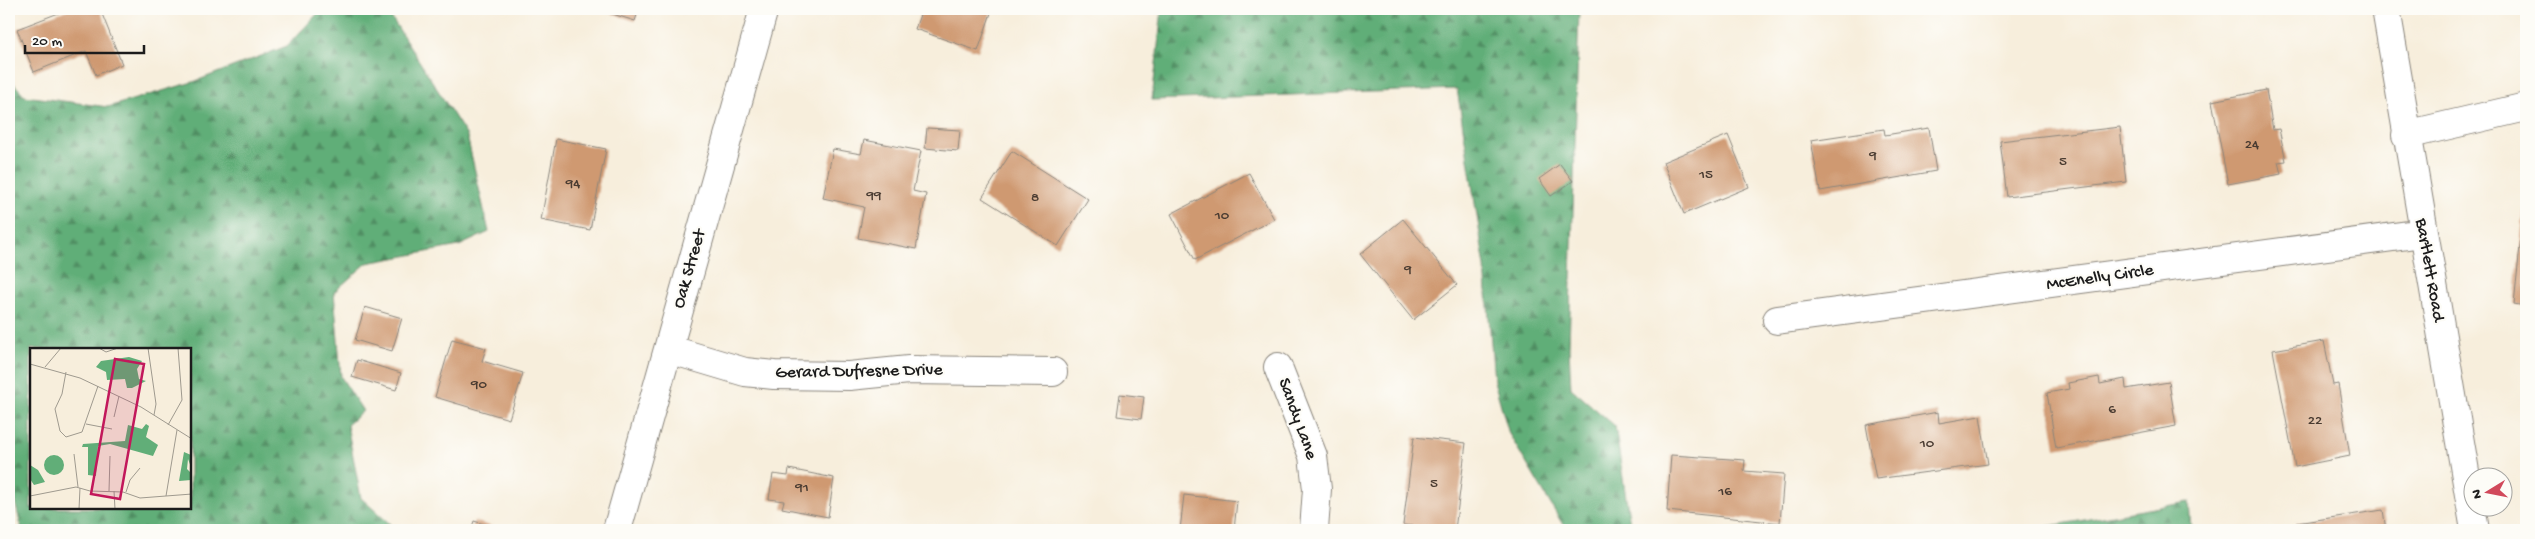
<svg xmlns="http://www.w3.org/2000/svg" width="2535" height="539" font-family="'Gochi Hand',sans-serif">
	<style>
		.forest { fill: url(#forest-firs); stroke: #3e654a; fill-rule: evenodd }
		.building { fill: #cf9971 }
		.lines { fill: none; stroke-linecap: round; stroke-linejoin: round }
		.minor-casing { stroke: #8a857c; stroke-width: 30 }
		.minor { stroke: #fff; stroke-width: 28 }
		.labels { text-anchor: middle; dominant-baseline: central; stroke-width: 4.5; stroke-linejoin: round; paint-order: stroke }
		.number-label { font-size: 15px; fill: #493b31 }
		.street-label { font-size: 18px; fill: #1c1c1c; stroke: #fdfcf7 }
		.inset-road { fill: none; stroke: #9f9a8f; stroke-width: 1 }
		.view { fill: #c2185b; fill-opacity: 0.15; stroke: #c2185b; stroke-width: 2.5 }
		.inset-edge { fill: none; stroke: #1c1c1c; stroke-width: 2.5 }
	</style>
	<defs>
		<pattern id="forest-firs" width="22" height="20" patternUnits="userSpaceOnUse" patternTransform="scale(1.25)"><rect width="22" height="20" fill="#61ae78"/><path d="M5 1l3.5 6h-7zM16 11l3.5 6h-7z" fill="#4f8d62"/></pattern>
	</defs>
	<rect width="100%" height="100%" fill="#fdfcf7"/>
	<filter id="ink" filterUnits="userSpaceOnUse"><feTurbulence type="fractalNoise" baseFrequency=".02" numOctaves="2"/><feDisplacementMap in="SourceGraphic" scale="10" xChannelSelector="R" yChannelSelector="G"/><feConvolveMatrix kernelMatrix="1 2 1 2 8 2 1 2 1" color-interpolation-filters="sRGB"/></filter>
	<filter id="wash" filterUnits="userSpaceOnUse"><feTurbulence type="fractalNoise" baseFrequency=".0096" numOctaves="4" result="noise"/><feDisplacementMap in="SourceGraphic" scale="20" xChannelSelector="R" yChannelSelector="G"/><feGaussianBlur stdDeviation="1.12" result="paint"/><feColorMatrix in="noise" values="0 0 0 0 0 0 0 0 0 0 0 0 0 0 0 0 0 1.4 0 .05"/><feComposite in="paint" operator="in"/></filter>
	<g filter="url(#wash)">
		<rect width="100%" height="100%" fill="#f7eedc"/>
		<path class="forest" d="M322,9H386L467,136L489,232L459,246L367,263L334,292L341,377L363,411L347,425L361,498L390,524L393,530H22L9,478V78L25,96L108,107L196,81L287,46ZM31,349H190V508H31Z
			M1162,9H1579L1569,348L1571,388L1615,426L1631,530H1566L1509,434L1494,381L1485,267L1457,89L1152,100Z
			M2189,502L2191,530H2026L2044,527Z"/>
		<g id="blocks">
			<path class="building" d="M69,9H100L122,64L96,75L86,51L34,72L17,29Z
				M607,9H639L635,21L606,12Z
				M922,9L992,10L978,51L915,29Z
				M2520,9H2526V19Z
				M2266,90L2273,130L2279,129L2286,161L2278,162L2281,174L2228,184L2212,101Z
				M2120,127L2126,182L2007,197L2000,141Z
				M927,128L960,130L958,151L925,148Z
				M1929,128L1936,171L1820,191L1811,140L1884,129L1885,135Z
				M1728,135L1749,187L1684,214L1663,162Z
				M556,139L606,149L590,230L541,220Z
				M864,140L921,151L913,191L926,194L916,249L858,238L864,207L823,198L833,149L861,154Z
				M1012,151L1088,199L1058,246L982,198Z
				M1560,164L1573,181L1551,196L1539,179Z
				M1249,173L1274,219L1195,260L1171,214Z
				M2525,199H2526V306L2514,304Z
				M1403,219L1457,285L1413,320L1360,254Z
				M365,307L402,318L392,351L355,340Z
				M452,339L486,348L482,361L523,373L509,419L435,397Z
				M2324,341L2333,385L2338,384L2350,456L2295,467L2273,350Z
				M357,360L401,373L396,390L352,377Z
				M2099,377L2100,384L2125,379L2126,389L2169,382L2176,426L2056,448L2047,393L2069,389L2068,383Z
				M1120,394L1144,397L1141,419L1117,416Z
				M1938,412L1939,423L1980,416L1988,464L1876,479L1866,425Z
				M1414,437L1466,443L1455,530L1403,525Z
				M1671,455L1745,460L1744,471L1784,474L1780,523L1667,511Z
				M789,469L834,478L828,517L782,508L784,501L769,499L773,474L788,476Z
				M1184,495L1237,501L1234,530H1180Z
				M2383,510L2386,530H2298L2296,523Z
				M474,521L503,530H471Z"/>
		</g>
	</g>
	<g filter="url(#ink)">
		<use href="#blocks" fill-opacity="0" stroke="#8a857c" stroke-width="1"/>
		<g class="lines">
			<g class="minor-casing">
				<path id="minor" d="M2386,9L2475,530
					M2406,135L2526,107
					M1777,320L2423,233
					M668,349L745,372L774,375L849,376L909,370L1053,372
					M1278,367L1313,456L1317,489L1314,530
					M617,530L764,9"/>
			</g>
			<use href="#minor" class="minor"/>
		</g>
	</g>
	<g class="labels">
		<g class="number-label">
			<text x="2252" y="145">24</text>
			<text x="1873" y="156">9</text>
			<text x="2063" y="162">5</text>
			<text x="1706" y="175">15</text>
			<text x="573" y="184">94</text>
			<text x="874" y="196">99</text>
			<text x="1035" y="198">8</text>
			<text x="1222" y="216">10</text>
			<text x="1408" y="270">9</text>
			<text x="479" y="385">90</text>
			<text x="2112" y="410">6</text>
			<text x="2315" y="421">22</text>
			<text x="1927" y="444">10</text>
			<text x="1434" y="484">5</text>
			<text x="802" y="488">91</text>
			<text x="1725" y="492">16</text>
		</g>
		<g class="street-label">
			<text transform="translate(690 269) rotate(-74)">Oak Street</text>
			<text transform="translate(2429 270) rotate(80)">Bartlett Road</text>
			<text transform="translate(2100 278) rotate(-8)">McEnelly Circle</text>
			<text transform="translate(859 372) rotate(-1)">Gerard Dufresne Drive</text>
			<text transform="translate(1297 419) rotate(70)">Sandy Lane</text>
		</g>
	</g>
	<g transform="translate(30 348)">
		<rect width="161" height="161" fill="#f7eedc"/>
		<path d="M99,9L112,13L107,21L109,31L116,33L102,40H97L95,31L77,32L76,24L66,19L71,13ZM116,76L119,78L116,89L128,97L123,108L80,96L68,98L66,128L58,127V99H52L53,96L95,93L98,77L112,81ZM154,104L161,107V119L158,111L157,121L161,125V132L149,133ZM14 117a10 10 0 1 1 20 0a10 10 0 1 1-20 0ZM0,117L8,122L15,134L4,137L0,131Z" fill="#61ae78"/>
		<path class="inset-road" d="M69,0L76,4L88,0M118,0L126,56L124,67M0,16L50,30L111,59L162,91M15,19L31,0M36,24L32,46L25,61L30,83L36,89L52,84L68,38M84,69L89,48M56,76L82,81M138,77L152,52L148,0M44,106L48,139M79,143L80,108M84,143L85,161M96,144L100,132L110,120M0,148L46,139L60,143L93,144L110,150L162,146M136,148L147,82M49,161L50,140"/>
		<path class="view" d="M85,11L114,16L90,151L61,146Z"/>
		<rect width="161" height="161" class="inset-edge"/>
	</g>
	<rect width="2535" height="539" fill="none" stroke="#fdfcf7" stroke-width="30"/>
	<g transform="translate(2488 492) rotate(260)"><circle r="24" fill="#fdfcf7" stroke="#a3a29f"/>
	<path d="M0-4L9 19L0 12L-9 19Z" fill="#d1495b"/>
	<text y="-8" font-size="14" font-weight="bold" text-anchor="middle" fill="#1c1c1c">N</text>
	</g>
	<path d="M25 45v8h119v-8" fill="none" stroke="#1c1c1c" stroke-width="2.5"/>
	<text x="32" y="45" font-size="15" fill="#1c1c1c" stroke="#fdfcf7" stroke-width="4" paint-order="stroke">20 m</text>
</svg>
